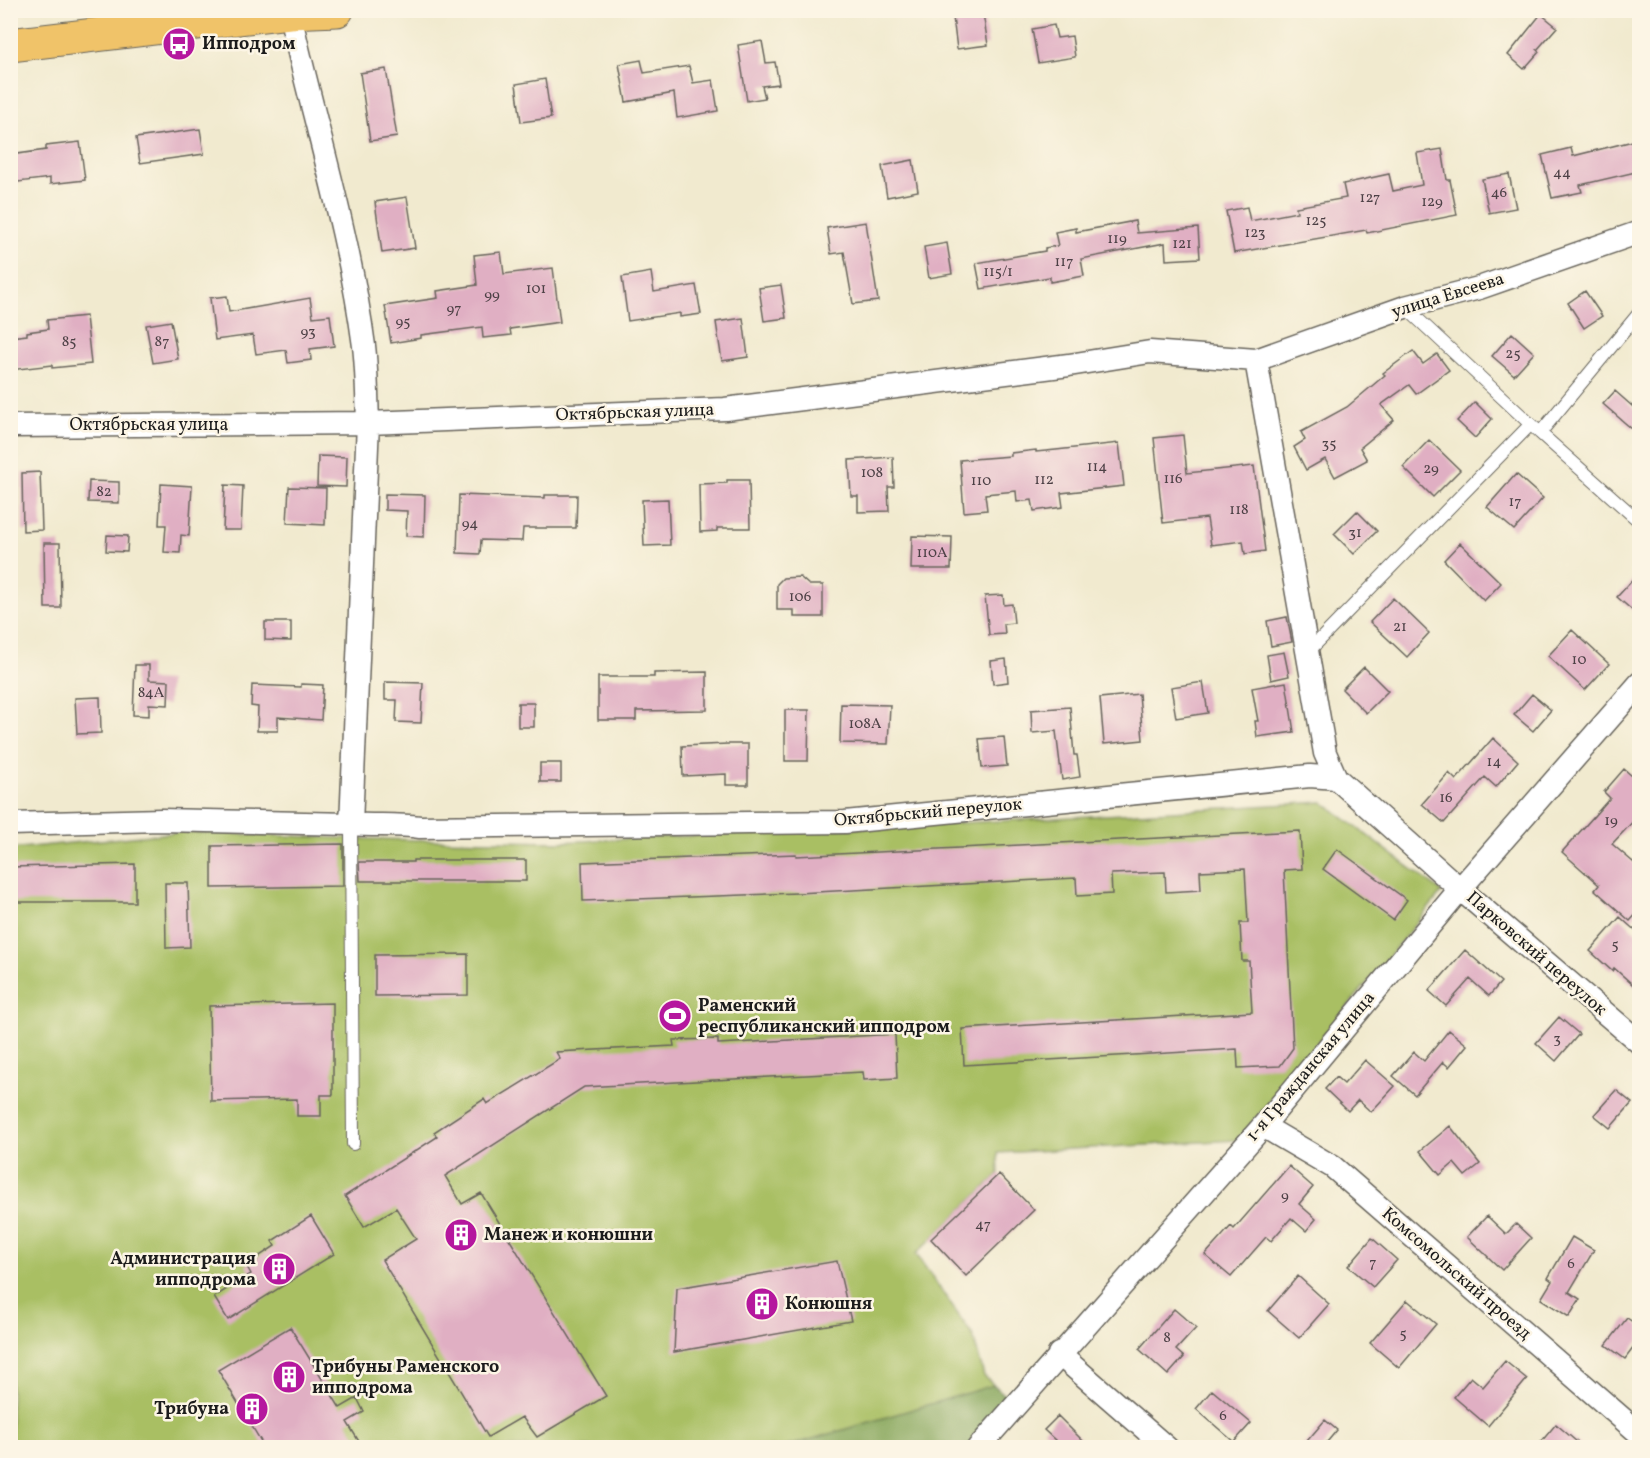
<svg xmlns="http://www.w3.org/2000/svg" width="1650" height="1458" font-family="Vollkorn,serif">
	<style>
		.green { fill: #a9bf64; stroke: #626e40; stroke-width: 1.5 }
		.forest { fill: #86a65a; stroke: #51613b; stroke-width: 1.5 }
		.building { fill: #e0afc3 }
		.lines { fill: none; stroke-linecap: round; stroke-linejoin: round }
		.service-casing { stroke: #67645b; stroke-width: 14 }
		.minor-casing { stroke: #67645b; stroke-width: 25 }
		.primary-casing { stroke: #67645b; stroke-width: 35 }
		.service { stroke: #fff; stroke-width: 12 }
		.minor { stroke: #fff; stroke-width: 22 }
		.primary { stroke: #f0c369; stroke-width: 33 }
		.labels { text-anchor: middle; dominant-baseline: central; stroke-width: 5; stroke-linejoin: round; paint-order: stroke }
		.number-label { font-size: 15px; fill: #4d4146 }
		.poi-label { font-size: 18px; font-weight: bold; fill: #1c1c1c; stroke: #fcf5e5; text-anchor: start }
		.street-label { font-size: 18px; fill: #1c1c1c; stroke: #fcf5e5 }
	</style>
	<rect width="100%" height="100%" fill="#fcf5e5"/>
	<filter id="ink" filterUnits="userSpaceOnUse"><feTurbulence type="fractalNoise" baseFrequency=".0167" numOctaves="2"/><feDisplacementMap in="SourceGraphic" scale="12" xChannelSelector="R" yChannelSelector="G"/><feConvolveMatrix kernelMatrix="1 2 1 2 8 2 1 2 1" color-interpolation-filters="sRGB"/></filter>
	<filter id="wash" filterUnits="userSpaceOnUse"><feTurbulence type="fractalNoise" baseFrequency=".008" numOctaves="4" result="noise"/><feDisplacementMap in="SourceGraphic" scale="24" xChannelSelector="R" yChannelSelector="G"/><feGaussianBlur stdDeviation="1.35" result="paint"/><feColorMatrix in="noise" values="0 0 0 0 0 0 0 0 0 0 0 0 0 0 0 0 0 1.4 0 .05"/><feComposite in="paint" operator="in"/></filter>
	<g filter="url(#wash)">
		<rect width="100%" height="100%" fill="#f1eacf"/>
		<path class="green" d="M1323,802L1442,892L1238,1140L998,1153L999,1174L916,1254L973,1336L984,1376L1009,1399L967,1447L11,1448V849L182,832L366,839L560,842L1040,819Z"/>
		<path class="forest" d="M994,1385L1009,1399L967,1447L782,1448Z"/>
		<g id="blocks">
			<path class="building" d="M983,13L988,45L957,49L953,17Z
				M1541,14L1557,27L1537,50L1539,52L1524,69L1508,55Z
				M1054,25L1057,38L1072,36L1075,57L1038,63L1032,29Z
				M762,41L766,63L775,62L779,84L762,86L765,98L747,101L738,45Z
				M641,60L644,73L689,66L693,83L713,80L718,111L677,118L674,93L626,102L619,64Z
				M386,69L397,137L370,141L360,73Z
				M545,79L551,118L521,122L516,84Z
				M200,129L204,154L140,163L136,138Z
				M1633,141L1640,171L1580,185L1582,192L1552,198L1542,155L1571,148L1573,156Z
				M80,142L85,180L50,184V178L10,183V155L46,150V146Z
				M1442,149L1447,180H1450L1457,215L1367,233L1366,230L1234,253L1226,211L1247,207L1250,221L1297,212L1296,207L1346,198L1343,184L1389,174L1393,191L1422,185L1417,153Z
				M913,160L918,191L887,197L882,166Z
				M1509,174L1516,208L1489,213L1482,179Z
				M407,197L415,248L382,253L375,202Z
				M1135,221L1137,233L1198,228L1200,258L1166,260L1165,243L1081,259L1084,276L1050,282V277L981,289L976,263L1045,251V248L1058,246L1055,232L1076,228V232Z
				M866,222L878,301L853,304L844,252L831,254L827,228Z
				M947,243L952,274L929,278L924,247Z
				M501,252L504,274L553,268L560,322L510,329L511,335L483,338L482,327L421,335V338L391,343L385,306L438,298L437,291L477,285L474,255Z
				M651,272L654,292L696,285L701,314L680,317V313L628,321L622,277Z
				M781,285L786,318L764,321L759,288Z
				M1585,291L1602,316L1584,328L1568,303Z
				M227,296L229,312L310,298L313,317L330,315L334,346L310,349L311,360L288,363L286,350L256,354L253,335L215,340L210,298Z
				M86,316L91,364L52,368V365L10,370V337L27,335V332L48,329L47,320Z
				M743,318L748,357L722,361L716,322Z
				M171,321L178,359L153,363L146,325Z
				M1512,333L1534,353L1514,375L1492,356Z
				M1413,351L1423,364L1437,354L1449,370L1416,394L1409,385L1381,405L1394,420L1360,448L1367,460L1335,477L1325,459L1306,470L1294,447L1305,440L1301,432L1347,407L1385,375L1383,373Z
				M1615,391L1640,413V420L1632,429L1603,404Z
				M1475,402L1492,419L1475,438L1457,421Z
				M1183,435L1187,473L1254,466L1265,551L1245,554L1243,541L1211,545L1207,518L1163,523L1154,438Z
				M1429,440L1460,470L1433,497L1403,467Z
				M1119,443L1124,486L1061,493L1063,507L1034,511L1032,500L1017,502L1016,491L985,494L987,510L964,512L960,460L1011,456V453L1036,450V452L1056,450Z
				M318,456L347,457L346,487L317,486Z
				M893,457L894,487H888L889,511L858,512V496H851L849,460Z
				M40,472L42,530L23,531L22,473Z
				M1516,474L1543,498L1514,530L1487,507Z
				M727,480H749L750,528H717V531L700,532L699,484L727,483Z
				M89,481L119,482V503L88,502Z
				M161,484L192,486L189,536L181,535L180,553L164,552L166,525H159Z
				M225,485L243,486L241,530H223Z
				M289,487L326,488L325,525L287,523Z
				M385,494L425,495L424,537L406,536L407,511L385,510Z
				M459,495L545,498V495H577L576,528H523L522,541L481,540L480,554L457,553Z
				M668,499L670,545L644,546L642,500Z
				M1357,511L1377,531L1354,554L1334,534Z
				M107,535L128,536L127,552L106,551Z
				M912,536L952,537L951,569H911Z
				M44,543H60L61,608H45Z
				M1460,543L1501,583L1484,601L1444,560Z
				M1640,572V617L1617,597Z
				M800,577L809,585H823V617H794V610H777V584L783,578Z
				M1003,595L1004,605L1012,604L1014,623L1004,624L1005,634L989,635L985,596Z
				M1393,598L1429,633L1407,657L1370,622Z
				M1287,617L1292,642L1271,646L1267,621Z
				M265,622H291V641L265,640Z
				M1572,630L1609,664L1585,690L1548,656Z
				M1284,652L1289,676L1271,680L1267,655Z
				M1006,659L1008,682L993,684L991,661Z
				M135,665H149V680L169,681L168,705L149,704V716L133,715Z
				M1364,667L1388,691L1366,713L1342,689Z
				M707,672V710L636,711V720H598V677H654V673Z
				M385,682L423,683L421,723L396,722L397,700H385Z
				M1203,682L1208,713L1176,718L1171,687Z
				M1286,682L1294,732L1257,737L1255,721H1258L1252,688Z
				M301,684L323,685L321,720L278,717V731H257L258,707L251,706L252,685L301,687Z
				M1139,694L1143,740L1104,744L1100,698Z
				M1532,694L1551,710L1533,731L1514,715Z
				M100,697L101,733L77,734L75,698Z
				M518,703H534V727H518Z
				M841,704L890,705L888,744L840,743Z
				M1070,707L1074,755H1077L1080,777L1062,780L1056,731L1032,733L1031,710Z
				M785,710H809L808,761H785Z
				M1004,737L1007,766L982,768L979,739Z
				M1493,738L1518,761L1496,787L1485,777L1444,823L1422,804L1449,773L1456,780Z
				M728,744H748V785H726V774L683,776L682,746Z
				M540,763H561V782H540Z
				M1624,769L1640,783V814L1612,844L1640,868V910L1630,921L1595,890L1599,885L1562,852L1610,798L1604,792Z
				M1300,831L1302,869L1284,870L1293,1048L1280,1066L1238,1068L1237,1049L964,1065L962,1029L1252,1012L1249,961H1242L1240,923H1248L1245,869L1200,871L1201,890L1166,892L1165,872L1111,874L1112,894L1077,896L1076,878L798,893L583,901L582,862L796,854V856Z
				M343,844V886L212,888V846Z
				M1337,849L1407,900L1393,920L1323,869Z
				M413,860H526V881H360L359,862H413Z
				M135,864V902H10V867Z
				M165,883H188L190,947L166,948Z
				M1620,917L1640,935V991L1614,968L1612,971L1590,951Z
				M1465,950L1501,982L1489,996L1470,979L1446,1006L1429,991Z
				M468,954V995L375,996V955Z
				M333,1003V1095H321V1116H297V1099L211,1101L209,1006Z
				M1559,1017L1579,1034L1556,1061L1536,1043Z
				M1449,1030L1467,1045L1449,1067L1443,1062L1415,1095L1393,1076L1414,1052L1424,1061Z
				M895,1034L897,1078L864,1080L863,1072L584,1087L445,1176L462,1204L481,1193L606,1396L537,1437L522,1417L488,1437L382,1260L416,1239L396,1208L364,1227L345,1196L437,1137L434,1132L484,1099L487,1104L560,1059L556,1052L674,1046L673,1040L718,1039V1044Z
				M1365,1060L1395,1086L1371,1112L1358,1100L1348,1111L1325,1089L1336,1077L1344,1084Z
				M1616,1090L1632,1103L1610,1128L1594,1115Z
				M1450,1126L1480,1164L1465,1176L1454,1163L1440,1175L1420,1151Z
				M1289,1166L1313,1187L1299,1204L1316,1219L1306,1231L1291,1218L1271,1241L1266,1237L1231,1277L1205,1255L1231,1226L1234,1229Z
				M999,1174L1034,1210L966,1276L931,1239Z
				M311,1216L334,1254L228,1320L214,1297L251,1274L246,1265L275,1246L272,1241Z
				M1487,1216L1506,1234L1516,1224L1531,1238L1502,1270L1467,1237Z
				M1572,1237L1594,1250L1569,1292L1580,1299L1569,1317L1541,1299L1552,1281L1548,1278Z
				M1372,1238L1397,1260L1373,1287L1348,1266Z
				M837,1261L851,1321L674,1352L677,1288Z
				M1298,1276L1329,1304L1299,1338L1268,1311Z
				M1407,1300L1436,1324L1399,1368L1370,1343Z
				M1174,1309L1196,1328L1176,1350L1184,1357L1168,1375L1139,1349Z
				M1627,1318L1640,1327V1339L1625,1359L1606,1345Z
				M290,1327L340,1408L357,1398L364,1412L347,1422L363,1448H265L218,1370Z
				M1505,1361L1527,1379L1488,1426L1454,1397L1471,1377L1483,1387Z
				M1212,1390L1251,1423L1234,1442L1196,1409Z
				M1058,1416L1090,1448H1053L1056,1441L1044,1430Z
				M1325,1420L1337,1430L1322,1448H1301Z
				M1556,1424L1584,1448H1536Z"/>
		</g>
	</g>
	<g filter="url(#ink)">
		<use href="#blocks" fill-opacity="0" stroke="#67645b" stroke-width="1.5"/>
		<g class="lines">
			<g class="service-casing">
				<path id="service" d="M1405,307L1540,433L1640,522
					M1540,433L1640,312
					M1307,653L1530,425
					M351,824L353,1144"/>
			</g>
			<g class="minor-casing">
				<path id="minor" d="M289,10C314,122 349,232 364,346C367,371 367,398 368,423L351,824
					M1256,360L1325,753L1336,778
					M10,426L368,423L725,409L1069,365L1150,352L1256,360L1405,307L1479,288L1640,232
					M10,824L161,820L351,824C374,826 397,824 420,827L845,822L1310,776L1336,778L1460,889L1640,1043
					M1263,1126L1333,1167L1640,1434
					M1059,1354L1167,1448
					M978,1448L1263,1126L1460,889L1640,683"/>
			</g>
			<g class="primary-casing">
				<path id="primary" d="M10,45L289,12L337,10"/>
			</g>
			<use href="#service" class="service"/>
			<use href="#minor" class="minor"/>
			<use href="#primary" class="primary"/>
		</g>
	</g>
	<defs>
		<g id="bus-disc" transform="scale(1.725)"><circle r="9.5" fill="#b5179e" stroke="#fcf5e5"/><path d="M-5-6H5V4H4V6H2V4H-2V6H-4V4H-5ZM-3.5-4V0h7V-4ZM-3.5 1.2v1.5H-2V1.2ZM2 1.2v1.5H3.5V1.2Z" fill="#fff"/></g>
		<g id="stadium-disc" transform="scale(1.725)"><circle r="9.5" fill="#b5179e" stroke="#fcf5e5"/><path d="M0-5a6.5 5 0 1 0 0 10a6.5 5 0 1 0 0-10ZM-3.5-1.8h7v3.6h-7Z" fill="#fff"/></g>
		<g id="building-disc" transform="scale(1.725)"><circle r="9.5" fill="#b5179e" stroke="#fcf5e5"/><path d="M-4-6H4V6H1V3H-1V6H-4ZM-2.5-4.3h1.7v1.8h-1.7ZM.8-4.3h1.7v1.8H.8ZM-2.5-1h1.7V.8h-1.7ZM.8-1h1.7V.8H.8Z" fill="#fff"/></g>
	</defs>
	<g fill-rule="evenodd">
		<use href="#bus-disc" x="179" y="44"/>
		<use href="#stadium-disc" x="675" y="1016"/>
		<use href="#building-disc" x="461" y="1235"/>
		<use href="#building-disc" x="279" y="1269"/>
		<use href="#building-disc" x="762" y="1304"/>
		<use href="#building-disc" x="289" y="1377"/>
		<use href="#building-disc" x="252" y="1409"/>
	</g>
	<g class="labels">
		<g class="number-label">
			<text x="1562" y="173">44</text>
			<text x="1499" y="193">46</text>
			<text x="1370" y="198">127</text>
			<text x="1432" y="202">129</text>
			<text x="1316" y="221">125</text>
			<text x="1255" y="233">123</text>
			<text x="1117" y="239">119</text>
			<text x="1182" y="244">121</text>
			<text x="1064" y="262">117</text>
			<text x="998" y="272">115/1</text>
			<text x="536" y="289">101</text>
			<text x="492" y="295">99</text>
			<text x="454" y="309">97</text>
			<text x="403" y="322">95</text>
			<text x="308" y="332">93</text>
			<text x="69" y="342">85</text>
			<text x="162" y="342">87</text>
			<text x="1513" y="354">25</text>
			<text x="1329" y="444">35</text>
			<text x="1097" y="467">114</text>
			<text x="1431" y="469">29</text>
			<text x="872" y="473">108</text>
			<text x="1173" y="479">116</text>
			<text x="1044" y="480">112</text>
			<text x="981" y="481">110</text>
			<text x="104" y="492">82</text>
			<text x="1515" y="502">17</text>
			<text x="1239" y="510">118</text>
			<text x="470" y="524">94</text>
			<text x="1355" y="533">31</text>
			<text x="932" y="553">110А</text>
			<text x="800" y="597">106</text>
			<text x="1400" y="627">21</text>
			<text x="1579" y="660">10</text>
			<text x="151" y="693">84А</text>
			<text x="865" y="724">108А</text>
			<text x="1494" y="762">14</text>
			<text x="1446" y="798">16</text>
			<text x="1611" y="821">19</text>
			<text x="1615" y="945">5</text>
			<text x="1557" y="1039">3</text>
			<text x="1285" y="1196">9</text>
			<text x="983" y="1225">47</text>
			<text x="1373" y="1263">7</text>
			<text x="1571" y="1264">6</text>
			<text x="1403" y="1334">5</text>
			<text x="1167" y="1338">8</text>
			<text x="1223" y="1416">6</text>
		</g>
		<g class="poi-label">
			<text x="202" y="44">Ипподром</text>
			<text x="698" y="1006">Раменский<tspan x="698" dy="21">республиканский ипподром</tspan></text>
			<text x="484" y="1235">Манеж и конюшни</text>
			<text x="256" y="1259" text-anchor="end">Администрация<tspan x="256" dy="21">ипподрома</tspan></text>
			<text x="785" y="1304">Конюшня</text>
			<text x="312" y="1367">Трибуны Раменского<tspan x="312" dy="21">ипподрома</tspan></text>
			<text x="229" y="1409" text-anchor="end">Трибуна</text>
		</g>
		<g class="street-label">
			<text transform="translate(1448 296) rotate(-17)">улица Евсеева</text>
			<text transform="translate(635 413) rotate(-2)">Октябрьская улица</text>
			<text x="149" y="425">Октябрьская улица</text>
			<text transform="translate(928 813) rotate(-5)">Октябрьский переулок</text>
			<text transform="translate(1536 954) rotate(41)">Парковский переулок</text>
			<text transform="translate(1311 1067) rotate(-50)">1-я Гражданская улица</text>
			<text transform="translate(1456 1274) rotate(41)">Комсомольский проезд</text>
		</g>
	</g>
	<rect width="1650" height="1458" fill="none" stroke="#fcf5e5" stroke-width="36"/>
</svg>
